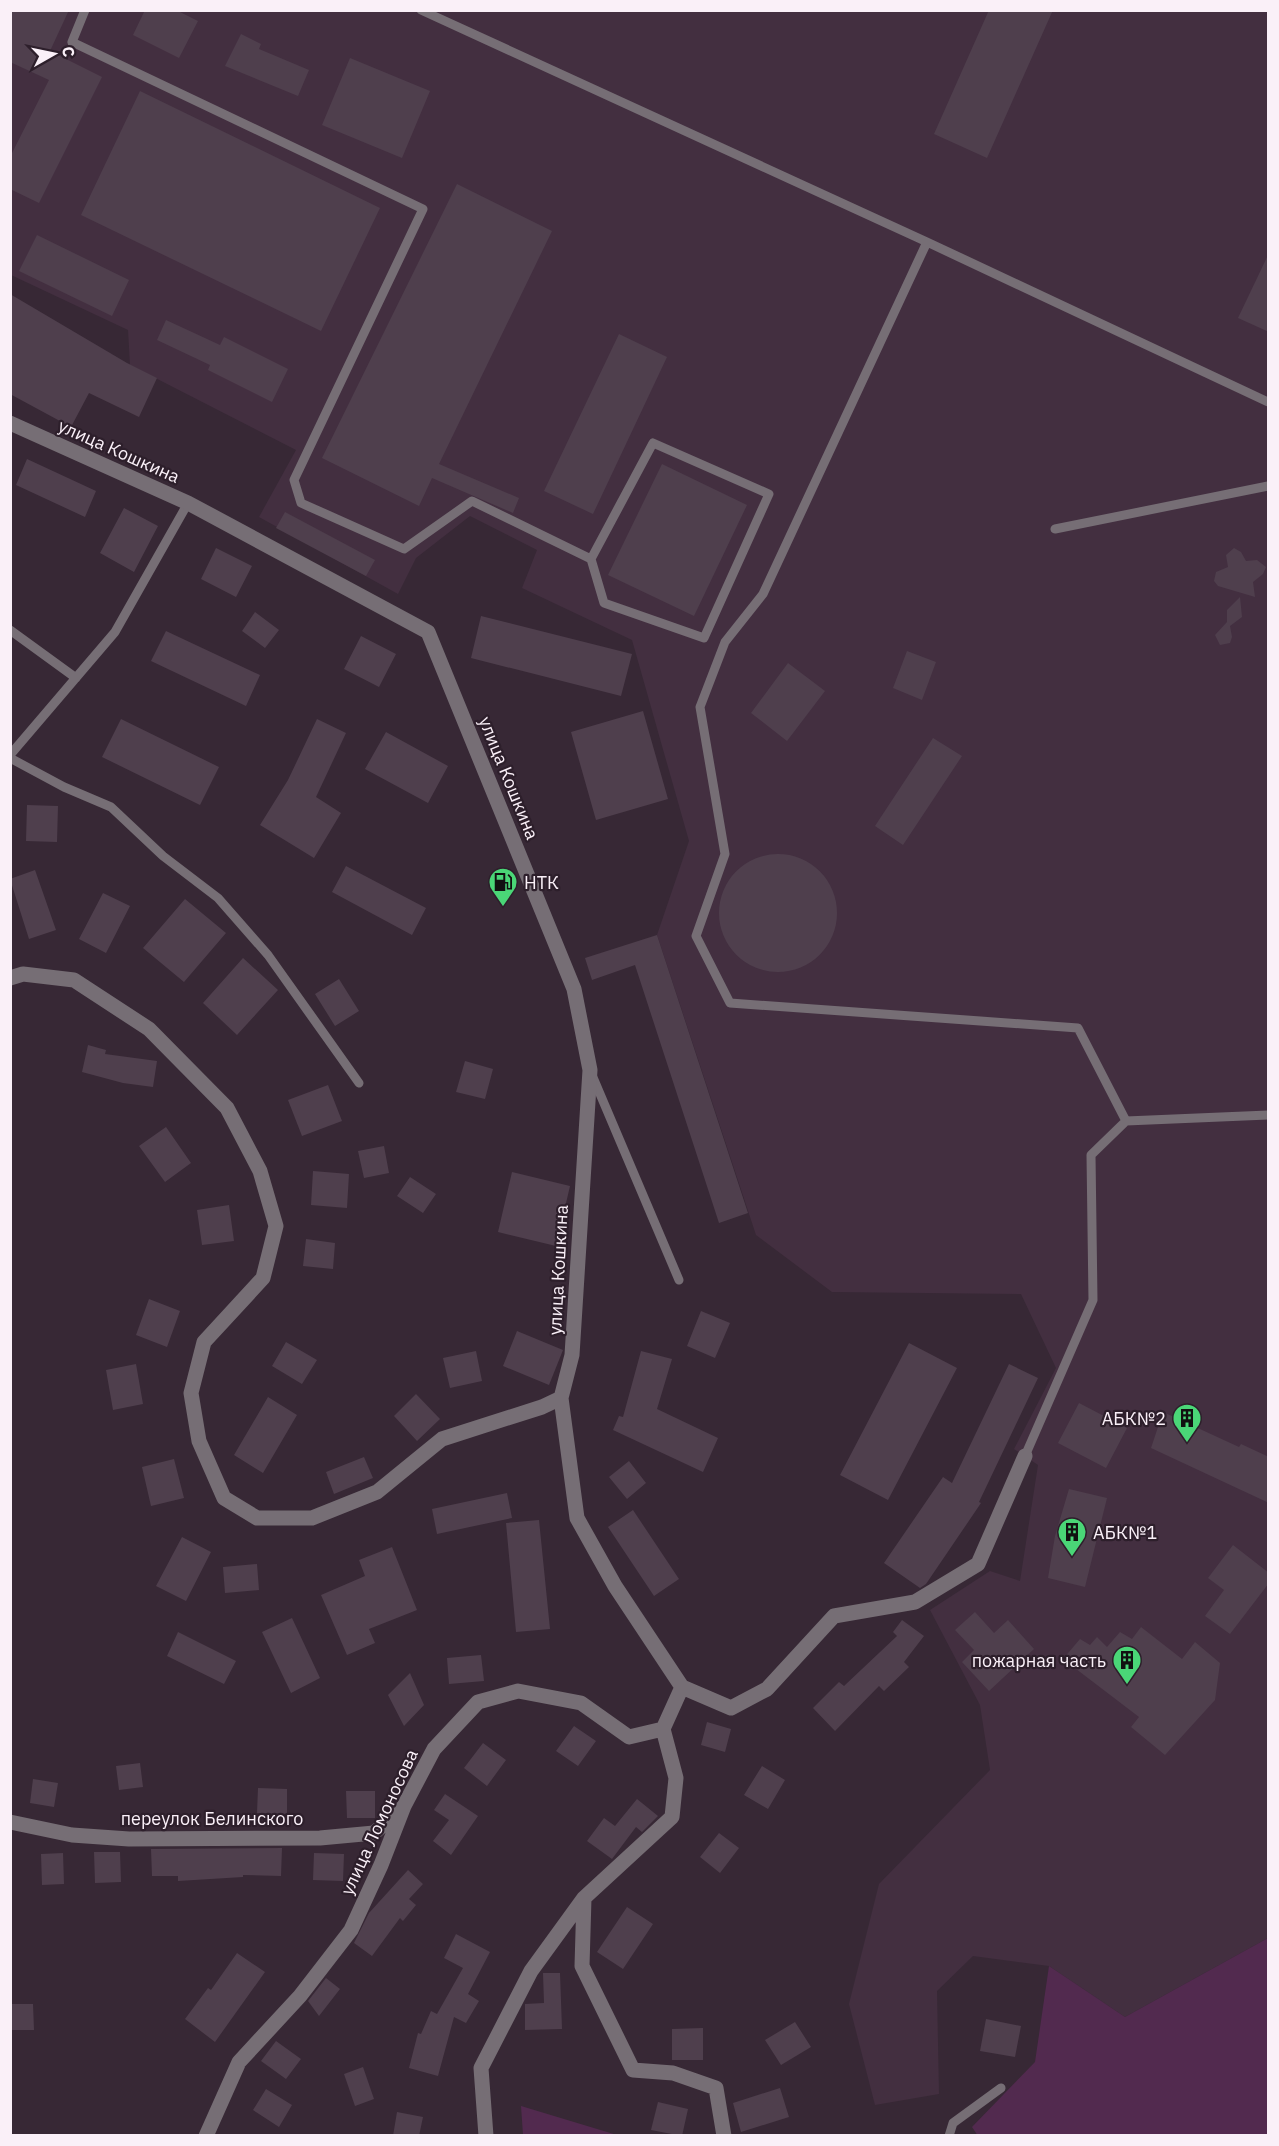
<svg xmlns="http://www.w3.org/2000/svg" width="1279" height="2146" font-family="'IBM Plex Sans',sans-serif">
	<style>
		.built { fill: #432f40 }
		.green { fill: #522a4f }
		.building { fill: #4f3f4d }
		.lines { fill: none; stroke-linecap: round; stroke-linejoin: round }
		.lane { stroke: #766e75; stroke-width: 9 }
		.street { stroke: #766e75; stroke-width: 15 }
		.labels { text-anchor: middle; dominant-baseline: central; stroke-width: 4.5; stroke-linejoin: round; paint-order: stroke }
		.street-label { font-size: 18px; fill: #faf0f8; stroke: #2d1f2b }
		.poi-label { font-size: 18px; fill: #faf0f8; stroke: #2d1f2b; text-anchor: start }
	</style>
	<rect width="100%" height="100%" fill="#372835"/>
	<path class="built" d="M11,11H1268V1938L1125,2017L1049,1966L973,1956L937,1991L939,2094L875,2105L849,2004L879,1884L990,1770L980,1705L930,1610L990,1571L1020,1581L1038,1465L1014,1449L1056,1368L1021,1294L832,1292L756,1235L657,935L689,841L632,640L522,588L537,550L470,516L416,558L398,594L259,517L296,450L130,365L128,330L11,275Z"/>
	<path class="green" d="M1268,1938V2135L978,2136L972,2127L1035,2062L1049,1966L1125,2017Z
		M521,2106L617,2135H523Z"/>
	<path class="building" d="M10,10H69L50,51L102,77L39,203L10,189V157L49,80L10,62Z
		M145,10H176L198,21L179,58L133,35Z
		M989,10H1053L987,158L934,134Z
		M241,34L261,44L259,49L309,70L298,96L225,66Z
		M350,58L430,91L402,158L322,125Z
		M140,91L380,208L321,331L81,215Z
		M457,184L552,231L439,464L519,498L513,513L432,478L419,506L322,458Z
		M37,235L129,280L112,316L19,271Z
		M1269,253V332L1238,318Z
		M10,294L127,363L157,378L139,417L89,393L71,427L10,394Z
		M166,320L220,345L224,337L288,369L272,402L208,370L210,365L157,340Z
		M619,334L667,357L593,514L544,491Z
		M27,459L96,491L85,517L16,485Z
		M662,464L747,505L694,616L608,575Z
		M124,508L158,526L134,572L100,553Z
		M285,512L375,560L366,576L276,528Z
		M216,548L252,566L236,597L201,579Z
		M1234,548L1241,552L1246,561L1257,560L1266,567L1263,574L1253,582L1255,597L1218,586L1214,581L1216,572L1228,567L1226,555Z
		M1240,597L1242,617L1230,626L1232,637L1230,643L1220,645L1215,635L1227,622V610Z
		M255,612L279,630L265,648L242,631Z
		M481,616L632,654L621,696L471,658Z
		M166,631L260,675L246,706L151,661Z
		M361,636L396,654L379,687L344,669Z
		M907,651L936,662L922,700L893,688Z
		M788,663L825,691L787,741L751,713Z
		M643,711L668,799L596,820L571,732Z
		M121,719L219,767L200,805L102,757Z
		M317,719L346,733L316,797L341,813L314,858L260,825L288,780Z
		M386,732L448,766L428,803L365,769Z
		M933,738L962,756L903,845L875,826Z
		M27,805L58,806L57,842L26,841Z
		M719 913a59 59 0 1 1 118 0a59 59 0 1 1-118 0Z
		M346,866L426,908L412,935L332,892Z
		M35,870L56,930L29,939L10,879Z
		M103,893L130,906L106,953L79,939Z
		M185,899L226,933L184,982L143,948Z
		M657,935L748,1213L719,1223L635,965L592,980L585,958Z
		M243,958L278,990L237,1035L203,1003Z
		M339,979L359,1011L335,1026L315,994Z
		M88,1045L106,1050L105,1054L157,1061L153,1087L123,1083L82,1072Z
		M465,1061L493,1069L485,1099L456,1092Z
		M328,1085L342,1121L302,1136L288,1100Z
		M166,1127L191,1163L165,1182L139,1146Z
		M384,1146L389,1173L364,1178L358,1151Z
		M313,1171L349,1174L347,1208L311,1205Z
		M512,1172L570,1186L556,1246L498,1232Z
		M410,1177L436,1194L423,1213L397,1196Z
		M229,1205L234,1241L202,1245L197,1210Z
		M306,1239L335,1243L333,1269L303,1266Z
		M149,1299L180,1311L167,1347L136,1335Z
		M701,1311L730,1323L715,1358L687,1346Z
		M517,1331L563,1350L549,1385L503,1366Z
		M286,1342L317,1360L302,1384L272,1366Z
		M909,1343L957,1368L888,1500L840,1475Z
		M476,1351L482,1381L450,1388L443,1358Z
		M641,1351L672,1359L657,1409L718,1438L703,1472L613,1430L619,1416L623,1417Z
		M136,1364L143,1404L113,1410L106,1370Z
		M1009,1364L1038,1378L979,1502L981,1503L926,1584L920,1588L884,1563L943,1477L952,1483Z
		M416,1394L440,1419L417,1441L394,1416Z
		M268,1397L297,1415L263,1473L234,1455Z
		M1079,1403L1127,1428L1106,1468L1058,1443Z
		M1163,1412L1239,1447L1241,1444L1269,1457V1503L1151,1448Z
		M364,1457L373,1478L334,1494L326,1472Z
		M174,1459L184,1498L151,1506L142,1467Z
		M629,1461L646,1483L627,1499L609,1477Z
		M1069,1489L1107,1498L1085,1587L1048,1578L1055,1536Z
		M507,1493L512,1518L437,1534L432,1509Z
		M633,1510L679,1579L654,1596L608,1527Z
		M539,1520L550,1629L516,1632L506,1523Z
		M182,1537L211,1552L186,1601L156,1586Z
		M1233,1545L1269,1573V1583L1230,1634L1205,1616L1224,1590L1208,1578Z
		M392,1547L417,1610L369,1629L375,1643L347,1655L321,1595L365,1576L359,1560Z
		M257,1564L259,1590L225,1593L223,1567Z
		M975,1612L994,1633L1008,1620L1034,1649L989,1691L962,1662L974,1650L955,1630Z
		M292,1618L320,1678L291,1693L262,1632Z
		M902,1620L924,1636L904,1662L909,1667L884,1691L879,1686L835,1731L813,1708L839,1682L844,1686L897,1636L893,1632Z
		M1141,1627L1182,1659L1195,1642L1220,1663L1215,1700L1165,1755L1131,1727L1139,1717L1063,1659L1080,1639L1090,1645L1097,1637L1107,1647L1120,1632L1132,1639Z
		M178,1632L236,1661L224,1684L167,1656Z
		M481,1655L484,1681L449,1684L447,1658Z
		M410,1673L424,1705L404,1726L388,1695Z
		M707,1722L731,1729L725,1752L701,1745Z
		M574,1726L596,1741L578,1766L556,1751Z
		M483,1743L506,1760L487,1786L464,1768Z
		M140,1763L143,1787L119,1790L116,1766Z
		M762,1766L785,1780L768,1809L744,1795Z
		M33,1779L58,1783L54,1807L30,1803Z
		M258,1788L287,1789V1814L257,1813Z
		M346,1791H375V1818H347Z
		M445,1794L478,1816L451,1855L433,1841L449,1820L434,1810Z
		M637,1799L658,1816L642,1832L636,1827L612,1859L587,1841L604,1818L615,1826Z
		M719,1833L739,1848L720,1873L700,1857Z
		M282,1848L281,1876L243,1875V1877L178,1881V1876H152L151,1849Z
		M94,1852H120L121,1882L95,1883Z
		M63,1853L64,1884L42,1885L41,1854Z
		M314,1853L344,1854L343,1881L313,1880Z
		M408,1870L423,1884L409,1899L416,1905L403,1921L400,1918L372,1956L354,1943L369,1913Z
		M627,1907L653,1924L623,1969L597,1952Z
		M456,1934L490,1952L468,1994L479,2001L466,2023L454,2017L438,2076L409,2068L418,2033L421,2034L431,2011L437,2014L463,1968L444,1958Z
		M237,1953L265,1972L215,2042L185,2019L208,1988L211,1990Z
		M543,1973H560L562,2029L525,2030V2004L544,2003Z
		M326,1978L340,1989L319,2016L308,2001Z
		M10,2004H33L34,2030H10Z
		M986,2019L1021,2026L1015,2057L980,2051Z
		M795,2022L811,2047L781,2065L765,2040Z
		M703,2028V2060H672V2029Z
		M276,2041L301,2059L286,2079L261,2061Z
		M363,2067L374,2099L355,2106L344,2074Z
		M780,2088L789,2117L741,2132L733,2103Z
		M266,2089L292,2105L279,2127L253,2110Z
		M658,2102L688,2109L682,2136L651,2130Z
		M397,2112L423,2117L419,2136H393Z"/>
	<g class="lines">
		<path class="lane" d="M85,10L72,42L423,209L294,480L301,503L404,549L472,501L591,559L604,603L704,638L769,494L653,443L591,559
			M421,10L927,242L1268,402
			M927,242L763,594L725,642L700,707L725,854L696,936L730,1003L1078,1028L1126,1121L1091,1155L1093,1300L1025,1456
			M1055,529L1268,486
			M10,630L76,678
			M10,755L115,632L188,503
			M10,758L64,787L111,807L163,856L218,898L268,955L359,1083
			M592,1075L679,1280
			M1126,1121L1268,1115
			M949,2136L953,2123L1001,2088"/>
		<path class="street" d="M10,423L188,503L428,632L574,989L590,1070L572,1355L561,1398L577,1518L615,1586L682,1687L731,1708L767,1689L834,1616L915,1602L978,1564L1025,1456
			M10,978L23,974L74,980L149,1029L227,1108L260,1171L276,1226L263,1278L204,1342L191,1393L199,1441L224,1498L257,1518H312L377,1492L442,1439L542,1407L561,1398
			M10,1822L72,1835L129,1839L320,1838L374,1833L402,1808
			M584,1898L582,1966L633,2070L673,2073L716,2088L724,2136
			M206,2136L239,2062L300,1996L351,1930L381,1865L404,1806L434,1749L478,1702L518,1691L581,1703L629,1737L663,1729L682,1687
			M486,2136L481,2068L531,1971L584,1898L672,1817L676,1778L663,1729"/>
	</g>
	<defs>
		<g id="fuel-pin" transform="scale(1.5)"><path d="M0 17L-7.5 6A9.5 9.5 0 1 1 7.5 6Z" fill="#4ad677" stroke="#2d1f2b"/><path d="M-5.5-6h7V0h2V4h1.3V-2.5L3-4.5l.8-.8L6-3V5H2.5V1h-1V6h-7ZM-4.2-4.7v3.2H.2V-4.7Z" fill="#111"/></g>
		<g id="building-pin" transform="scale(1.5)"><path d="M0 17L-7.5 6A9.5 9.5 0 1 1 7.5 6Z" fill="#4ad677" stroke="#2d1f2b"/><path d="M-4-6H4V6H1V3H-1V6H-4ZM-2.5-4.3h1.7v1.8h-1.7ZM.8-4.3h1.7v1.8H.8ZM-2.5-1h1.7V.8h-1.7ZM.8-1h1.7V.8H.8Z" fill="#111"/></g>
	</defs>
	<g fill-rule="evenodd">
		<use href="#fuel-pin" x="503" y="882"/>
		<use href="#building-pin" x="1187" y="1418"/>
		<use href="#building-pin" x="1072" y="1532"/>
		<use href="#building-pin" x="1127" y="1660"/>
	</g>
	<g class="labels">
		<g class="street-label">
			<text transform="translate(119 451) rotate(24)">улица Кошкина</text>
			<text transform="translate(509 778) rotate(68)">улица Кошкина</text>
			<text transform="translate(558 1270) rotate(-87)">улица Кошкина</text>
			<text x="212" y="1818">переулок Белинского</text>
			<text transform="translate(379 1822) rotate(-65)">улица Ломоносова</text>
		</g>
		<g class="poi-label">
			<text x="524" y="882">НТК</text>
			<text x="1166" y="1418" text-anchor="end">АБК№2</text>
			<text x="1093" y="1532">АБК№1</text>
			<text x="1106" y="1660" text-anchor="end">пожарная часть</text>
		</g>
	</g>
	<rect width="1279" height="2146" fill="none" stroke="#faf0f8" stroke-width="24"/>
	<g transform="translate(54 54) rotate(81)" stroke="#2d1f2b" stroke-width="4.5" paint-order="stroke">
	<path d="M0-4.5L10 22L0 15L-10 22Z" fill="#faf0f8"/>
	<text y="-9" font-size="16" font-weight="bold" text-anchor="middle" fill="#faf0f8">С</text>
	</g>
</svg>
